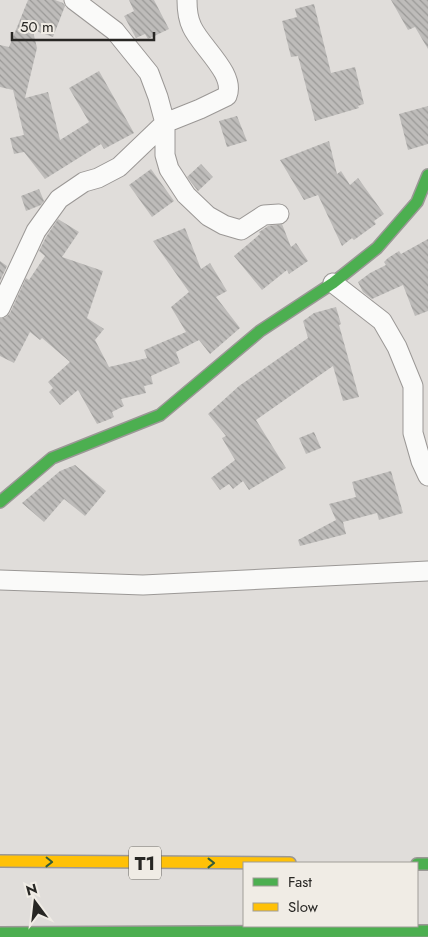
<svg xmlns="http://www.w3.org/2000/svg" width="428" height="937" font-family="Jost,sans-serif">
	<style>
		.building { fill: url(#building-back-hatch) }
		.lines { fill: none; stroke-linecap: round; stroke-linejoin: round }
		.street-casing { stroke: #9b9896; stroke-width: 21 }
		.fast-casing { stroke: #9b9896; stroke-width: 14 }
		.slow-casing { stroke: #9b9896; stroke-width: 14 }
		.street { stroke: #fafaf9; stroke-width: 19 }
		.fast { stroke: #4caf50; stroke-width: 11 }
		.slow { stroke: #ffc107; stroke-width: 11 }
		.oneway { stroke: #365d36 }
		.labels { text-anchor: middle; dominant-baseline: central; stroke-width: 4; stroke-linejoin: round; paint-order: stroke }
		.shield { fill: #f0ece5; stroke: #64625e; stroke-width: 1 }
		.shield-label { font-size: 19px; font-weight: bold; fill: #282724 }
	</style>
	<defs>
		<pattern id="building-back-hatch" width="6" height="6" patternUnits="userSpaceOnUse" patternTransform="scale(1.25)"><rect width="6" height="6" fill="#bebcba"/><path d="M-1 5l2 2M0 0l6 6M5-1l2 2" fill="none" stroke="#9a9997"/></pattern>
	</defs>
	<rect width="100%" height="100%" fill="#e0ddda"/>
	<path class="building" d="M28,0H55L63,3L65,6L53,37L36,31L31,23L37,48L25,98L48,92L60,140L89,122L69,88L99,71L134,133L104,149L101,144L45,179L24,152L14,154L10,138L24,135L13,90L0,87V45L9,47Z
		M129,0H154L169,29L148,39L145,34L136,38L124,16L134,11Z
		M391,0H428V49L415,27L408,30Z
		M314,4L331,73L355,67L364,104L358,106L359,108L315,121L298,56L291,57L282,21L297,17L295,9Z
		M428,106V144L408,150L399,114Z
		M237,116L247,141L227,147L219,121Z
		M329,141L337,174L341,171L350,185L358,178L384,214L374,221L376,224L354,240L352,238L342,246L318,195L304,200L280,160Z
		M201,164L213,177L198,191L187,177Z
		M151,169L174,201L152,217L129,185Z
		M39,189L44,201L41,205L26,211L21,196Z
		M58,219L79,232L62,257L103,271L87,318L104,329L95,340L109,367L147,358L144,350L186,332L171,307L189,292L153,241L185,228L201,269L210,263L227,291L216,297L240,328L210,354L199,340L176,352L180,363L151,376L153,384L144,386L146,393L121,399L124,406L112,412L114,417L110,419L97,424L78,390L60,405L49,392L53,388L48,382L70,362L42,338L40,340L30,332L14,363L0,356V319L6,317L10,313L26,278L29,280L45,256L39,251L46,237Z
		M282,224L291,247L296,243L308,261L289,274L287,270L262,290L234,256L260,234L259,232L268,226Z
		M428,239V311L415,316L403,285L372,299L363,292L358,282L370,273L386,265L384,262L388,258L399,251L401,254Z
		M0,261L7,266L0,281Z
		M336,307L341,324L339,325L359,397L343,401L333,366L256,420L286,468L249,490L243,481L233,489L229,484L220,490L211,478L235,460L222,438L226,436L208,414L239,386L308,338L303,321L314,313Z
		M314,432L321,448L306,454L299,438Z
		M75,465L106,491L85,516L64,499L44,522L22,503L60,471Z
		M391,471L403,513L379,520L377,513L343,522L346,534L300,546L298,540L336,520L329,504L356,497L352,482Z"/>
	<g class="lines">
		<g class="street-casing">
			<path id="street" d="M74,0L115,31L149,73L158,97L165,123V155L169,169L186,195L208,216L224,225L241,230L264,215L279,214
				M333,283L382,321L397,347L413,386V433L421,461L428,476
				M0,308L36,231L59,199L84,182L98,178L119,167L165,123L200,109L227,96C236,74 201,47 192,27C188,19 187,9 187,0
				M0,580L143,585L428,571"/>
		</g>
		<g class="fast-casing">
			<path id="fast" d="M0,502L52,458L160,415L260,331L333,283L377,248L417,202L428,175
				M417,864H428
				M0,933L428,931"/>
		</g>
		<g class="slow-casing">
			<path id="slow" d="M0,861L290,863"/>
		</g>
		<use href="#street" class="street"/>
		<use href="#fast" class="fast"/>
		<use href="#slow" class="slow"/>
	</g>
	<defs><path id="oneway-chevron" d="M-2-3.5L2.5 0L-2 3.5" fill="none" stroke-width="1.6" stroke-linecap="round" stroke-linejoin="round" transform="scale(1.25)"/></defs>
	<g class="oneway">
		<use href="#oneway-chevron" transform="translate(49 862) rotate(1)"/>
		<use href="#oneway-chevron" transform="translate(211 863)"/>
	</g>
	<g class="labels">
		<rect class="shield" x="129" y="846.5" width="32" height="33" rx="4"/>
		<g class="shield-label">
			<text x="145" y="863">T1</text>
		</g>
	</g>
	<rect x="243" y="862" width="175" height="65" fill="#f0ece5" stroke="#a09d98"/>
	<rect x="253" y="878" width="25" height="8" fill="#4caf50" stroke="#a09d98"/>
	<text x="288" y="887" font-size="15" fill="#282724">Fast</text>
	<rect x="253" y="903" width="25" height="8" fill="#ffc107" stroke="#a09d98"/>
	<text x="288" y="912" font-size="15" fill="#282724">Slow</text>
	<g transform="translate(35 902) rotate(345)" stroke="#f0ece5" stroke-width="4" paint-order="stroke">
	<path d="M0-4L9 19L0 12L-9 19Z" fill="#282724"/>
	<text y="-8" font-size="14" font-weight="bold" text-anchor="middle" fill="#282724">N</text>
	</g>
	<path d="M12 32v8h142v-8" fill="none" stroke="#282724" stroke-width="2.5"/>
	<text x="20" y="32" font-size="15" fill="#282724" stroke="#f0ece5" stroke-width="4" paint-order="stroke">50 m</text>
</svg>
